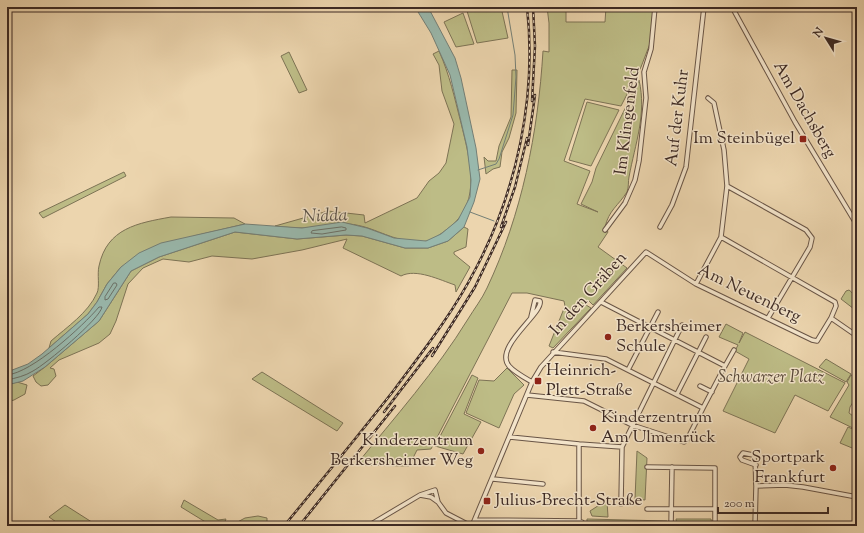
<svg xmlns="http://www.w3.org/2000/svg" width="864" height="533" font-family="'Sorts Mill Goudy',serif">
	<style>
		.green { fill: #bdbc86; stroke: #7d7355 }
		.water { fill: #99b8ac; stroke: #747f76 }
		.lines { fill: none; stroke-linecap: round; stroke-linejoin: round }
		.shore { stroke: #6b7168; stroke-width: 1 }
		.stream { stroke: #747f76; stroke-width: 1 }
		.minor-casing { stroke: #695546; stroke-width: 5.5 }
		.minor { stroke: #f3e4ca; stroke-width: 3.5 }
		.rail-casing { stroke: #3d2a24; stroke-width: 2.5 }
		.rail { stroke: #f3e4ca; stroke-width: 1; stroke-dasharray: 3; stroke-linecap: butt }
		.poi-dot { fill: #8f2418; stroke: #f3e4ca; stroke-width: 1.5 }
		.labels { text-anchor: middle; dominant-baseline: central; stroke-width: 3; stroke-linejoin: round; paint-order: stroke }
		.street-label { font-size: 17px; fill: #3d2a24; stroke: #f3e4ca }
		.poi-label { font-size: 17px; fill: #3d2a24; stroke: #f3e4ca; text-anchor: start }
		.park-label { font-size: 17px; font-style: italic; fill: #574738; stroke: #f3e4ca }
		.water-label { font-size: 18px; font-style: italic; fill: #544e46; stroke: #f3e4ca }
	</style>
	<rect width="100%" height="100%" fill="#ecd5ae"/>
	<filter id="stains"><feTurbulence type="fractalNoise" baseFrequency=".005" numOctaves="4"/><feColorMatrix values="0 0 0 0 .2 0 0 0 0 .09 0 0 0 0 .02 0 0 0 .5 -.17"/></filter>
	<radialGradient id="worn" r=".72"><stop offset=".6" stop-color="#630" stop-opacity="0"/><stop offset="1" stop-color="#630" stop-opacity=".3"/></radialGradient>
	<path class="green" d="M476,7H501L508,38L477,43L467,11Z
		M547,7H566V22H605L606,7H654L651,41L641,67L621,106L585,99L564,161L590,171L577,204L598,212L581,204L592,182L596,168L639,80C647,114 635,144 629,177C628,181 629,187 627,192C618,206 609,210 605,227L608,232L598,247L627,268L593,305L589,301L586,305L591,308L553,348L549,346L565,306L564,301L527,293H512L431,449L417,450L409,466L356,465C395,417 436,371 468,319C474,309 482,299 487,288C522,214 538,133 543,51L549,52V23Z
		M463,13L474,44L456,47L444,22Z
		M439,51C450,76 454,96 461,123C469,157 483,201 450,227C443,232 435,239 427,241C406,245 386,234 368,228C340,219 328,227 302,228C293,228 284,227 275,226L328,211L364,215L365,223L417,198L429,181L439,173L446,163L454,124L442,91L439,65L433,54Z
		M289,52L307,90L299,93L281,56Z
		M512,70H517L516,113L509,138L502,152L500,167L493,169L486,174L484,157L488,161H496L499,146L511,117Z
		M587,102L619,110L591,166L569,160Z
		M124,172L126,176L43,218L39,213Z
		M171,217L234,218L245,224L194,236L121,267L107,284L97,302L88,314L49,348L51,341C67,327 88,313 97,293C100,287 97,274 99,266C107,228 138,223 171,217Z
		M464,227L468,229L466,247L454,252V254L470,267L456,292L455,285C440,280 416,268 401,276L343,248L347,239L302,250L252,259L212,256L189,262L163,259L143,268L128,284L116,321L110,334L99,343L59,360L50,368L54,369L56,376L48,385L41,386L36,382L33,376L45,367L99,321L131,271L159,257L235,232L297,239L346,235L362,236L405,248H428L448,241Z
		M849,290C855,294 859,303 854,309L841,299L846,291Z
		M726,324L743,333L739,343L745,332L845,383L828,411L795,395L775,433L723,411L749,359L735,351L738,345L719,337Z
		M826,359L851,374L846,382L819,367Z
		M507,368L524,385L514,394L499,428L466,413L479,380L494,381Z
		M857,369V396L850,407L849,413L857,419V430L830,417L849,385L847,382L851,375L853,376Z
		M262,372L343,423L337,431L252,379Z
		M472,375L478,378L464,414L481,422L463,454L435,446Z
		M17,382L27,385L25,394L14,400L7,402V385Z
		M848,427L857,431V450L840,443Z
		M637,451L647,458L645,500L635,499Z
		M184,500L218,520L226,519L223,526H212L181,507Z
		M607,500L608,517L592,516L590,511Z
		M65,505L98,526H62L49,517Z
		M258,516L267,518V526H230L245,518Z
		M587,519L667,521V526H587Z
		M676,519H711L712,526H677Z
		M481,522L576,523L580,526H479Z"/>
	<path class="water" d="M415,7H428L455,58L461,78L476,148L480,179L474,202L464,227L448,241L428,248H405L362,236L346,235L297,239L235,232L159,257L131,271L99,321L45,367L23,381L7,385V372L28,364L42,354L88,314L97,302L107,284L121,267L139,253L161,243L245,224L302,228L342,222L367,228L394,238L426,241L441,234L458,220L470,197L471,180L467,147L450,75L431,33Z"/>
	<g class="lines">
		<path class="shore" d="M342,227L346,228V230L322,234L311,233L312,231Z
			M114,283H116L117,285L108,299L105,300V297Z
			M7,375C32,373 83,326 99,307H102C100,319 46,364 33,371C25,376 16,378 7,380"/>
		<path class="stream" d="M478,170L496,164L499,159L513,115L516,77L515,55L507,7
			M470,212L494,221"/>
		<g class="minor-casing">
			<path id="minor" d="M732,7L795,122L857,225
				M727,186L806,230L812,238L810,247L768,318
				M660,227L672,205L686,167L704,7
				M605,230L625,203L635,180L639,161L646,98L644,72L651,49L655,7
				M721,237L835,302L836,306L831,318L857,336
				M696,284L721,237L727,186L724,150L714,103L708,98
				M601,302L725,366L703,408
				M531,317L535,300L540,301C544,313 493,347 509,366C514,372 525,378 532,382
				M725,366L734,350
				M628,370L658,312
				M700,386L712,392
				M677,394L706,337
				M527,395L584,401L632,425L684,442L687,440L703,408L606,359L553,352
				M510,437L579,444V521
				M579,444L622,447L621,504
				M622,447L682,325
				M756,465L742,460L740,457L743,453L753,455C757,465 755,476 756,486
				M647,467L715,468V526
				M493,479L543,484
				M420,495L435,490L438,502L446,513L471,526
				M647,509H715
				M475,520L579,521L582,522L583,526
				M368,526L420,495L431,497L438,502
				M472,526L532,382L541,367L646,252L696,284L812,340L817,341L831,318
				M671,526L672,467
				M755,526L756,486L785,485L803,487L857,497"/>
		</g>
		<use href="#minor" class="minor"/>
		<g class="rail-casing">
			<path id="rail" d="M532,101L535,46L533,7
				M528,145L535,95
				M501,227L515,187L527,138
				M432,356L475,287L506,222
				M384,412L433,348
				M284,526C321,481 358,436 394,390C423,351 453,313 475,270C517,191 537,96 527,7
				M299,526L395,406"/>
		</g>
		<use href="#rail" class="rail"/>
	</g>
	<g class="poi-dot">
		<rect x="799" y="135" width="8" height="8" rx="2"/>
		<circle cx="608" cy="337" r="4"/>
		<rect x="534" y="377" width="8" height="8" rx="2"/>
		<circle cx="593" cy="428" r="4"/>
		<circle cx="481" cy="451" r="4"/>
		<circle cx="833" cy="468" r="4"/>
		<rect x="483" y="497" width="8" height="8" rx="2"/>
	</g>
	<g class="labels">
		<g class="street-label">
			<text transform="translate(804 110) rotate(60)">Am Dachsberg</text>
			<text transform="translate(678 118) rotate(-83)">Auf der Kuhr</text>
			<text transform="translate(628 121) rotate(-83)">Im Klingenfeld</text>
			<text transform="translate(589 294) rotate(-48)">In den Gräben</text>
			<text transform="translate(749 294) rotate(26)">Am Neuenberg</text>
		</g>
		<g class="poi-label">
			<text x="795" y="139" text-anchor="end">Im Steinbügel</text>
			<text x="616" y="327">Berkersheimer<tspan x="616" dy="20">Schule</tspan></text>
			<text x="546" y="371">Heinrich-<tspan x="546" dy="20">Plett-Straße</tspan></text>
			<text x="601" y="418">Kinderzentrum<tspan x="601" dy="20">Am Ulmenrück</tspan></text>
			<text x="473" y="441" text-anchor="end">Kinderzentrum<tspan x="473" dy="20">Berkersheimer Weg</tspan></text>
			<text x="825" y="458" text-anchor="end">Sportpark<tspan x="825" dy="20">Frankfurt</tspan></text>
			<text x="495" y="501">Julius-Brecht-Straße</text>
		</g>
		<g class="park-label">
			<text x="771" y="378">Schwarzer Platz</text>
		</g>
		<g class="water-label">
			<text transform="translate(325 217) rotate(-2)">Nidda</text>
		</g>
	</g>
	<rect width="864" height="533" fill="none" stroke="#ecd5ae" stroke-width="24"/>
	<rect x="8" y="8" width="848" height="517" fill="none" stroke="#3d2a24" stroke-width="2"/>
	<rect x="12" y="12" width="840" height="509" fill="none" stroke="#3d2a24"/>
	<g transform="translate(826 38) rotate(307)" stroke="#f3e4ca" stroke-width="3" paint-order="stroke">
	<path d="M0-3L7 15L0 10L-7 15Z" fill="#3d2a24"/>
	<text y="-6" font-size="11" font-weight="bold" text-anchor="middle" fill="#3d2a24">N</text>
	</g>
	<path d="M718 507v6h110v-6" fill="none" stroke="#3d2a24" stroke-width="2"/>
	<text x="724" y="507" font-size="12" fill="#3d2a24" stroke="#f3e4ca" stroke-width="3" paint-order="stroke">200 m</text>
	<rect width="100%" height="100%" filter="url(#stains)"/>
	<rect width="100%" height="100%" fill="url(#worn)"/>
</svg>
